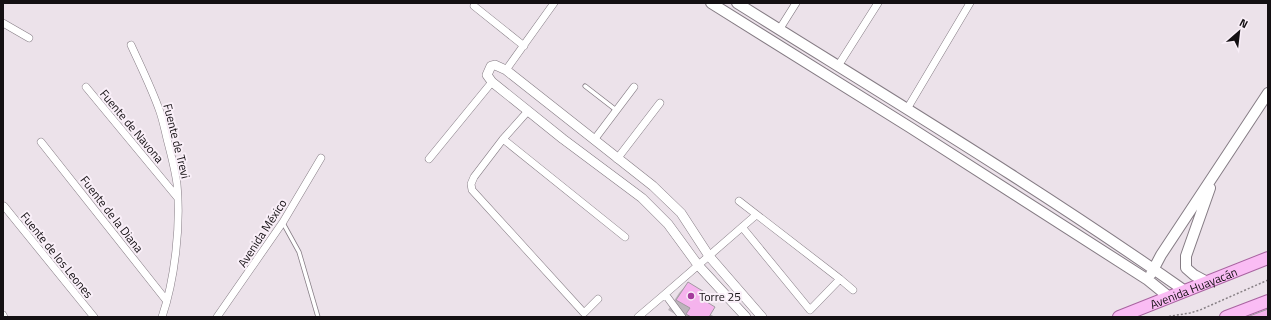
<svg xmlns="http://www.w3.org/2000/svg" width="1271" height="320" font-family="'Titillium Web',sans-serif">
	<style>
		.shadow { fill: #0003 }
		.building { fill: #f5b3ed; stroke: #a299a1 }
		.lines { fill: none; stroke-linecap: round; stroke-linejoin: round }
		.service-casing { stroke: #857c84; stroke-width: 5 }
		.minor-casing { stroke: #857c84; stroke-width: 8 }
		.tertiary-casing { stroke: #857c84; stroke-width: 10 }
		.secondary-casing { stroke: #857c84; stroke-width: 12 }
		.primary-casing { stroke: #a863a0; stroke-width: 14 }
		.path { stroke: #867f84; stroke-width: 1.5; stroke-dasharray: 2 2; stroke-linecap: butt }
		.service { stroke: #fff; stroke-width: 3.5 }
		.minor { stroke: #fff; stroke-width: 7 }
		.tertiary { stroke: #fff; stroke-width: 9 }
		.secondary { stroke: #fff; stroke-width: 10 }
		.primary { stroke: #fabcf4; stroke-width: 12 }
		.poi-dot { fill: #a43b9d; stroke: #f9eff8; stroke-width: 1.5 }
		.labels { text-anchor: middle; dominant-baseline: central; stroke-width: 4; stroke-linejoin: round; paint-order: stroke }
		.street-label { font-size: 12px; fill: #141013; stroke: #f9eff8 }
		.poi-label { font-size: 12px; fill: #141013; stroke: #f9eff8; text-anchor: start }
	</style>
	<rect width="100%" height="100%" fill="#ece2ea"/>
	<path class="shadow" d="M688,283L710,314L715,317H680L668,310L679,293Z"/>
	<path class="building" d="M688,282L706,293L702,299L715,307L709,317H691L686,314L690,308L676,300Z
		M1268,309V317H1247Z"/>
	<g class="lines">
		<g class="service-casing">
			<path id="service" d="M585,86L616,110
				M283,223L299,252L318,317"/>
		</g>
		<g class="minor-casing">
			<path id="minor" d="M474,6L524,46
				M3,23L29,38
				M779,30L796,3
				M131,45C141,67 152,89 160,112C163,121 165,130 167,139C171,154 175,169 177,184C181,224 175,279 162,317
				M838,66L878,3
				M506,70L554,3
				M86,87L177,197
				M907,109L970,3
				M528,111L503,139L474,177L471,184L472,190L584,313L598,299
				M503,139L625,237
				M594,140L634,87
				M41,142L166,300
				M429,159L492,82
				M617,159L660,103
				M739,201L840,279L810,310L742,227
				M4,206L94,317
				M840,279L853,290
				M665,294L756,215
				M3,315L4,317
				M217,317L283,222L321,158
				M638,317L665,294L682,317"/>
		</g>
		<g class="tertiary-casing">
			<path id="tertiary" d="M746,317L698,265L668,224L642,198L563,139L492,82L487,75L491,66L495,65L506,70L653,186L681,213L709,256L762,317"/>
		</g>
		<g class="secondary-casing">
			<path id="secondary" d="M711,3L911,128L1148,280L1169,297
				M737,3C887,97 1040,189 1185,291
				M1151,274L1161,255L1268,93
				M1207,282L1194,275L1186,268V256L1210,188"/>
		</g>
		<g class="primary-casing">
			<g id="primary">
				<path id="s1" d="M1119,317L1268,258"/>
				<path d="M1226,317L1268,301"/>
			</g>
		</g>
		<path class="path" d="M1165,317L1190,313L1200,310L1268,280"/>
		<use href="#service" class="service"/>
		<use href="#minor" class="minor"/>
		<use href="#tertiary" class="tertiary"/>
		<use href="#secondary" class="secondary"/>
		<use href="#primary" class="primary"/>
	</g>
	<circle class="poi-dot" cx="691" cy="296" r="4"/>
	<g class="labels">
		<g class="street-label">
			<text transform="translate(132 126) rotate(50)">Fuente de Navona</text>
			<text transform="translate(177 141) rotate(76)">Fuente de Trevi</text>
			<text transform="translate(112 214) rotate(52)">Fuente de la Diana</text>
			<text transform="translate(262 233) rotate(-57)">Avenida México</text>
			<text transform="translate(57 255) rotate(51)">Fuente de los Leones</text>
			<text stroke="none"><textPath href="#s1" startOffset="80">Avenida Huayacán</textPath></text>
		</g>
		<g class="poi-label">
			<text x="699" y="296">Torre 25</text>
		</g>
	</g>
	<rect width="1271" height="320" fill="none" stroke="#141013" stroke-width="8"/>
	<g transform="translate(1239 32) rotate(28)" stroke="#f9eff8" stroke-width="3" paint-order="stroke">
	<path d="M0-3L7 15L0 10L-7 15Z" fill="#141013"/>
	<text y="-6" font-size="11" font-weight="bold" text-anchor="middle" fill="#141013">N</text>
	</g>
</svg>
